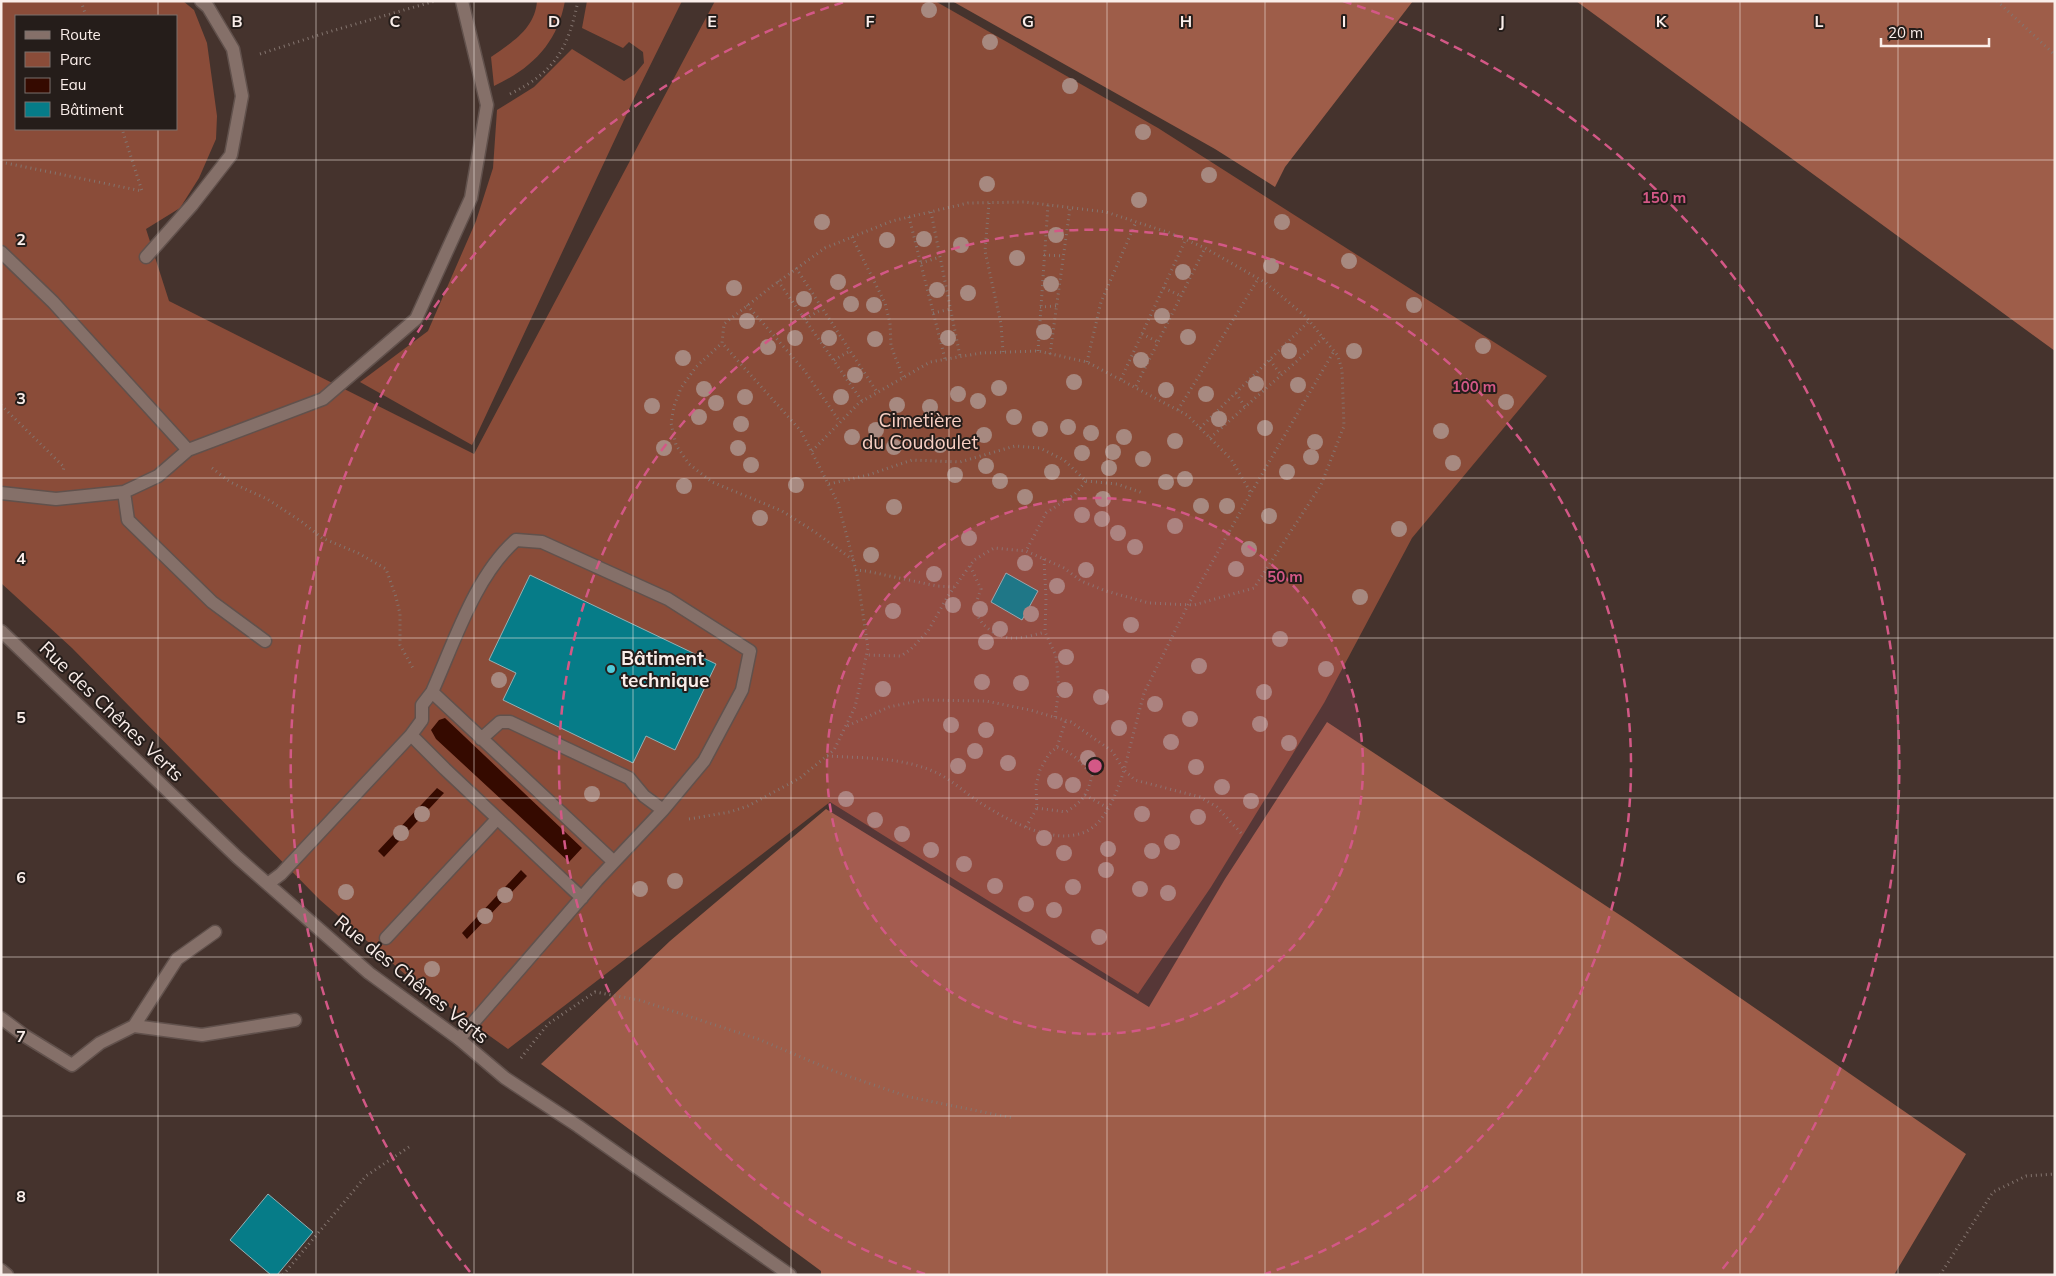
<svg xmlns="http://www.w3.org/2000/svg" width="2056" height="1276" font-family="Mulish,sans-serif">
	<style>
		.green { fill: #8a4c39; fill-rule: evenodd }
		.forest { fill: #9e5d49 }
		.water { fill: #350a00 }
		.building { fill: #067c88; stroke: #96b0b3 }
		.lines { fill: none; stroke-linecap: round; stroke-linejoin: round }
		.lane-casing { stroke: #61514c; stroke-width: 15 }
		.street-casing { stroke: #61514c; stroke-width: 15 }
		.path { stroke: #84756f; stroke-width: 3; stroke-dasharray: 1 4; stroke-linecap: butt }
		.lane { stroke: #857069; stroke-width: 12 }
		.street { stroke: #857069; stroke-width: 12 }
		.tree { fill: #a78980 }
		.grid { fill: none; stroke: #faeeea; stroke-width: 1; stroke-opacity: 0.55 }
		.ring { fill: none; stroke: #d35886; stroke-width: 2.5; stroke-dasharray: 9 6 }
		.poi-dot { fill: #52cbd9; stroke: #251d1a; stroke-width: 2 }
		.labels { text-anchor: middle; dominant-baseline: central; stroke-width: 4; stroke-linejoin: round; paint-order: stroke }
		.park-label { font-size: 19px; fill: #f7cfc3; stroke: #251d1a }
		.poi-label { font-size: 19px; font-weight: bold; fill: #faeeea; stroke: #251d1a; text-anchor: start }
		.street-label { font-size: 19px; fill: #faeeea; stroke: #251d1a }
		.grid-label { font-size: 16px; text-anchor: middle; font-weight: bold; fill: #faeeea; stroke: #251d1a; stroke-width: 4; stroke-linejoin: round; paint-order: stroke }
		.centre { fill: #d35886; stroke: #251d1a; stroke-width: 2.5 }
		.ring-label { font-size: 15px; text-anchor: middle; font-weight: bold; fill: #d35886; stroke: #251d1a; stroke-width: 4; stroke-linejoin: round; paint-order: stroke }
	</style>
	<rect width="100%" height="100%" fill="#45332d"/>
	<path class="green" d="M1,1H183L194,10L207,43L217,116L216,139L199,178L180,208L146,229L169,301L474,454L715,1H935L1158,128L1547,376L1412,538L1324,703L1211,887L1138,994L830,802L508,1049L414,982L320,900L72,648L1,583ZM16,16H176V129H16Z
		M537,1H565C557,44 532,68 494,86L491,57C511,43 535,29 537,1Z
		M587,1H682L638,90L472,445L360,382L428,331L476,221L493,168L497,110L534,87L572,49L624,81L635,74L644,63L643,52L629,42L623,48L582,28Z"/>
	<path class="forest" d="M952,1H1413L1285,167L1275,187L1215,149Z
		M1576,1H2055V351Z
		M1327,722L1632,923L1966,1154L1894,1275H821V1271L541,1064L670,941L826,809L1149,1007L1225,879Z"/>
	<path class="water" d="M445,718L582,848L569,862L436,739L431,730L439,720Z
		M437,788L444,793L384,857L378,851Z
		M521,870L527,876L467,939L462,933Z"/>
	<path class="building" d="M1006,573L1038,591L1022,620L991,602Z
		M530,575L716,664L675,750L646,736L633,763L503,700L516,673L489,660Z
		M268,1194L313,1232L277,1275H271L230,1240Z"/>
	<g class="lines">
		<g class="lane-casing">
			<path id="lane" d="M1,252L53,302L188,450
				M146,257L192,205L231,155L242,96L233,49L208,7L201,1
				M124,492L128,520L212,602L265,641
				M1,493L56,499L124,492L158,476L188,450L323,399L416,319L471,198L487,105L462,1
				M432,692L614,862
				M411,735L422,720V705L432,692C454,643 475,576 516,540L542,542L668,599L750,651L742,690L704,761L663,810L597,880L459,1039
				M481,739L500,722H510L629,778L644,796L663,810
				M269,883L281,874L411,735L445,769L582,898
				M386,938L497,819
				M1,1018L25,1036L72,1065L100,1043L134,1026L202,1035L295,1020
				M134,1026L177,959L215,932
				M1,1270L7,1275"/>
		</g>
		<g class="street-casing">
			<path id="street" d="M1,631L237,857L369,973L459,1039L505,1078L578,1126L790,1275"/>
		</g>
		<path class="path" d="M81,1L86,16
			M1997,1L2055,55
			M260,54L325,33L435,1
			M510,94C555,72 568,49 578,1
			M1,162L142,191L122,129
			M989,203L985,251L1001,324L1003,352
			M931,212L960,356
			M909,217L945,359
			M852,237L885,303L890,323L891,346L903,377
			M1044,255L1063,256
			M921,263L940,257
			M796,268L877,392
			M778,281L862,401
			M1164,288L1181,296
			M747,305L804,370L840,422
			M1040,307L1056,306
			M933,313L951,309
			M805,319L822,309
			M1142,334L1158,342
			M1038,351L1048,205
			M1050,354L1070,208
			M834,360L850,351
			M1270,360L1281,375
			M1087,362L1101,302L1136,222
			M1121,379L1186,239
			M1136,386L1205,248
			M1236,393L1245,407
			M1,405L64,467L63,472
			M1178,410L1258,279
			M1200,428L1309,321
			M1210,438L1323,338
			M812,451L859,403L930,362L981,353L1038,351L1087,362L1187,415L1231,459L1251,493
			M212,468L230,482L267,499L302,522L322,538L358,553L386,569L396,597L400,614V645L414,670
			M1086,481L1117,484L1143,493
			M829,484L868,475L912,460L960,462L1015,446L1040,448L1064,460L1086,481L1075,494L1046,513L1026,551
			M1044,559L1046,598L1045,632L1056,656L1059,689L1055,717
			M853,560L815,532L782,511L712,482L689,464L676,445L671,423L674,406L681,388L696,367L722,343L724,324L771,287L825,248L892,221L968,203L1025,202L1106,212L1170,233L1205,248L1266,283L1306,317L1338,356L1342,370L1344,426L1321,485L1254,588L1194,605L1149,603L1106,591L1081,581L1064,568L1026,551L994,548L974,560L948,596L928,631L911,649L901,656L866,655
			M970,566L981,589C979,594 977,600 976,605C975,622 993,636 1010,638C1021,639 1034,635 1045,632
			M855,570L866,571L937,586L954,587
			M827,756C863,758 901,757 935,772C951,779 965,793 979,802C1006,819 1051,846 1085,832C1106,823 1118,790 1124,770L1112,751L1071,722L1030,710L986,701L923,700L889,707L845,727
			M1085,795L1108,808
			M1037,808L1066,812C1083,801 1087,795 1092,776C1083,763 1072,752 1057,747
			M689,819L730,812L748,806L800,778L834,750L855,707L868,648L857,574L838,503L801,431L722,343
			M1026,827L1037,808L1036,785L1040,770L1049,754L1057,747L1066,720
			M1241,833L1217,807L1200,797L1135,780L1124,770L1144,693L1188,605L1251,493L1334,351
			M521,1058L548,1024L595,992L639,1000L758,1039L839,1073L909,1097L1013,1118
			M283,1275L366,1176L409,1147
			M1940,1275L1993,1192L2026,1176L2055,1174"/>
		<use href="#lane" class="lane"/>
		<use href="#street" class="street"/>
	</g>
	<g class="tree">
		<circle cx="929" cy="10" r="8"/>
		<circle cx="990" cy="42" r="8"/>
		<circle cx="1070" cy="86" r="8"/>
		<circle cx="1143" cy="132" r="8"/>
		<circle cx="1209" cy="175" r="8"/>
		<circle cx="987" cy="184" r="8"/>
		<circle cx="1139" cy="200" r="8"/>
		<circle cx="822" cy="222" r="8"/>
		<circle cx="1282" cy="222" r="8"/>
		<circle cx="1056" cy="235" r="8"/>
		<circle cx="924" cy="239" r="8"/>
		<circle cx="887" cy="240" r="8"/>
		<circle cx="961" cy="245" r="8"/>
		<circle cx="1017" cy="258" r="8"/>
		<circle cx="1349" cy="261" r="8"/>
		<circle cx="1271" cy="266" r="8"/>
		<circle cx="1183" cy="272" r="8"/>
		<circle cx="838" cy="282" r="8"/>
		<circle cx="1051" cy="284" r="8"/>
		<circle cx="734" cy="288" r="8"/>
		<circle cx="937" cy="290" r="8"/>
		<circle cx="968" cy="293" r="8"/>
		<circle cx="804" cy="299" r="8"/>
		<circle cx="851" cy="304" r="8"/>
		<circle cx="874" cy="305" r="8"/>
		<circle cx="1414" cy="305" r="8"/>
		<circle cx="1162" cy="316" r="8"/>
		<circle cx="747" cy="321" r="8"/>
		<circle cx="1044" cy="332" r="8"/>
		<circle cx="1188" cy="337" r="8"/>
		<circle cx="795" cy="338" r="8"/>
		<circle cx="829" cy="338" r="8"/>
		<circle cx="948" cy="338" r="8"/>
		<circle cx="875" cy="339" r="8"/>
		<circle cx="1483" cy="346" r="8"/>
		<circle cx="768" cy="347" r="8"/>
		<circle cx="1289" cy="351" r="8"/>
		<circle cx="1354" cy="351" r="8"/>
		<circle cx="683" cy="358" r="8"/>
		<circle cx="1141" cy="360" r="8"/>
		<circle cx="855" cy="375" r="8"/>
		<circle cx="1074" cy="382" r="8"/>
		<circle cx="1256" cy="384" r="8"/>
		<circle cx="1298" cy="385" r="8"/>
		<circle cx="999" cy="388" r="8"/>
		<circle cx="704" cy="389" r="8"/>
		<circle cx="1166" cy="390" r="8"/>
		<circle cx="958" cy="394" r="8"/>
		<circle cx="1206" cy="394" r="8"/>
		<circle cx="745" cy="397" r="8"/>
		<circle cx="841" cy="397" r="8"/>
		<circle cx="978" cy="401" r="8"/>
		<circle cx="1506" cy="402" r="8"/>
		<circle cx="716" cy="403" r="8"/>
		<circle cx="897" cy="405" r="8"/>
		<circle cx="652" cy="406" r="8"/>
		<circle cx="930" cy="407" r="8"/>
		<circle cx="699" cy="417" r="8"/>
		<circle cx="1014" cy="417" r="8"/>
		<circle cx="1219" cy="419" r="8"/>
		<circle cx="741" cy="424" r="8"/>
		<circle cx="1068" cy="427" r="8"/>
		<circle cx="1265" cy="428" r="8"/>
		<circle cx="1040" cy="429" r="8"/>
		<circle cx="876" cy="430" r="8"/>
		<circle cx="1441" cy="431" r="8"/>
		<circle cx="1091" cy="433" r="8"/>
		<circle cx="984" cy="435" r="8"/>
		<circle cx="852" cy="437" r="8"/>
		<circle cx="1124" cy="437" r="8"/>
		<circle cx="1175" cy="441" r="8"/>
		<circle cx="1315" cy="442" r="8"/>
		<circle cx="940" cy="445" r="8"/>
		<circle cx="894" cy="447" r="8"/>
		<circle cx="664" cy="448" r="8"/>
		<circle cx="738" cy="448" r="8"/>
		<circle cx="1113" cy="452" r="8"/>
		<circle cx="1082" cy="453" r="8"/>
		<circle cx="1311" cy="457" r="8"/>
		<circle cx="1143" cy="459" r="8"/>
		<circle cx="1453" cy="463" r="8"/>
		<circle cx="751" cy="465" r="8"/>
		<circle cx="986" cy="466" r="8"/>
		<circle cx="1109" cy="468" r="8"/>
		<circle cx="1052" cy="472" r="8"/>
		<circle cx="1287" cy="472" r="8"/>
		<circle cx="955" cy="475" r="8"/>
		<circle cx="1185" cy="479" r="8"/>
		<circle cx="1000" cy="481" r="8"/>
		<circle cx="1166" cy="482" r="8"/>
		<circle cx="796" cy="485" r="8"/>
		<circle cx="684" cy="486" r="8"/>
		<circle cx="1025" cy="497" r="8"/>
		<circle cx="1103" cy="499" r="8"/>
		<circle cx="1201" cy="506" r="8"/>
		<circle cx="1227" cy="506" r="8"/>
		<circle cx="894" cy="507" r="8"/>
		<circle cx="1082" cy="515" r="8"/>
		<circle cx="1269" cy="516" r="8"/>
		<circle cx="760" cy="518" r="8"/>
		<circle cx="1102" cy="519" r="8"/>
		<circle cx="1175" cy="526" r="8"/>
		<circle cx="1399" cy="529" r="8"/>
		<circle cx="1118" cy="533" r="8"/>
		<circle cx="969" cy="538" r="8"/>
		<circle cx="1135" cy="547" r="8"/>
		<circle cx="1249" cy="549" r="8"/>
		<circle cx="871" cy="555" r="8"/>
		<circle cx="1025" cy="563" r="8"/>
		<circle cx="1236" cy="569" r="8"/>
		<circle cx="1086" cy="570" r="8"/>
		<circle cx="934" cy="574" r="8"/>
		<circle cx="1057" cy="586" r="8"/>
		<circle cx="1360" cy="597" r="8"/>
		<circle cx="953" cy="605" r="8"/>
		<circle cx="980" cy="609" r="8"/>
		<circle cx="893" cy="611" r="8"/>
		<circle cx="1031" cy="614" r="8"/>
		<circle cx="1131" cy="625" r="8"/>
		<circle cx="1000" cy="629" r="8"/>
		<circle cx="1280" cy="639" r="8"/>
		<circle cx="986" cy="642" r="8"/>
		<circle cx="1066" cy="657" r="8"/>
		<circle cx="1199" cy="666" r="8"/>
		<circle cx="1326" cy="669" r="8"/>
		<circle cx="499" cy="680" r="8"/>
		<circle cx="982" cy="682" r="8"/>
		<circle cx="1021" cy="683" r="8"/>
		<circle cx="883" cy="689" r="8"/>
		<circle cx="1065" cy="690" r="8"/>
		<circle cx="1264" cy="692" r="8"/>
		<circle cx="1101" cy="697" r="8"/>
		<circle cx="1155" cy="704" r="8"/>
		<circle cx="1190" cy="719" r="8"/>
		<circle cx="1260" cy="724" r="8"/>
		<circle cx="951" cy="725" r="8"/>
		<circle cx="1119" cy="728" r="8"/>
		<circle cx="986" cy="730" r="8"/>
		<circle cx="1171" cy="742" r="8"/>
		<circle cx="1289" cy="743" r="8"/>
		<circle cx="975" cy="751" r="8"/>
		<circle cx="1088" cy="758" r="8"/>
		<circle cx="1008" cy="763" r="8"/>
		<circle cx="958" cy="766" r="8"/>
		<circle cx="1196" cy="767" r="8"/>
		<circle cx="1055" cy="781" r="8"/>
		<circle cx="1073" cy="785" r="8"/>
		<circle cx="1222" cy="787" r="8"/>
		<circle cx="592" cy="794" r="8"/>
		<circle cx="846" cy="799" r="8"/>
		<circle cx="1251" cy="801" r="8"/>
		<circle cx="422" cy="814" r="8"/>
		<circle cx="1142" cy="814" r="8"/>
		<circle cx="1198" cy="817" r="8"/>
		<circle cx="875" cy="820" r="8"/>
		<circle cx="401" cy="833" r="8"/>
		<circle cx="902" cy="834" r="8"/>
		<circle cx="1044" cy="838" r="8"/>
		<circle cx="1172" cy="842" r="8"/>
		<circle cx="1108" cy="849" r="8"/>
		<circle cx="931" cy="850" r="8"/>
		<circle cx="1152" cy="851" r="8"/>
		<circle cx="1064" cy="853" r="8"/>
		<circle cx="964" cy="864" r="8"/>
		<circle cx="1106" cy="870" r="8"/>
		<circle cx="675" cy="881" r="8"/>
		<circle cx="995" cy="886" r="8"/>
		<circle cx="1073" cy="887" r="8"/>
		<circle cx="640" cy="889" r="8"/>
		<circle cx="1140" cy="889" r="8"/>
		<circle cx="346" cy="892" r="8"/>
		<circle cx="1168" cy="893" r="8"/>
		<circle cx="505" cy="895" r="8"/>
		<circle cx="1026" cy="904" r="8"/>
		<circle cx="1054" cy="910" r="8"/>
		<circle cx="485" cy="916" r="8"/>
		<circle cx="1099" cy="937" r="8"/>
		<circle cx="432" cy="969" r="8"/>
	</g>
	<path class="grid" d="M158,1V16M316,1V1275M474,1V1275M633,1V1275M791,1V1275M949,1V1275M1107,1V1275M1265,1V1275M1423,1V1275M1582,1V1275M1740,1V1275M1898,1V1275M158,129V1275M1,160H2055M1,319H2055M1,478H2055M1,638H2055M1,798H2055M1,957H2055M1,1116H2055"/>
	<circle cx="1095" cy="766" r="268" fill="#d35886" fill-opacity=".12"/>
	<g class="ring">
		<circle cx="1095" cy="766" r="268"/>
		<path d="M925 1274A536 536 0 1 1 1265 1274"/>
		<path d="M470 1272A804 804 0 0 1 847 1M1343 1A804 804 0 0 1 1720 1272"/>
	</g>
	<circle class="poi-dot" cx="611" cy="669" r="5"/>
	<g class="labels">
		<g class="park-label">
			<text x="920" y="420">Cimetière<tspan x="920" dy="22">du Coudoulet</tspan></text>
		</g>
		<g class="poi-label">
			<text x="621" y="658">Bâtiment<tspan x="621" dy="22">technique</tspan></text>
		</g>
		<g class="street-label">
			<text transform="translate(112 711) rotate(44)">Rue des Chênes Verts</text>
			<text transform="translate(412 979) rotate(39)">Rue des Chênes Verts</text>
		</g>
	</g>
	<g class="grid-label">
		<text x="237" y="27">B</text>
		<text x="395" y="27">C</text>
		<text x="554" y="27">D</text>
		<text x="712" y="27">E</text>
		<text x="870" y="27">F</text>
		<text x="1028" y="27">G</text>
		<text x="1186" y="27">H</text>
		<text x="1344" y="27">I</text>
		<text x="1502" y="27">J</text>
		<text x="1661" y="27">K</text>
		<text x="1819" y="27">L</text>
		<text x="21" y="245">2</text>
		<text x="21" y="404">3</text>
		<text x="21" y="564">4</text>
		<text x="21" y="723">5</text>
		<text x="21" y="883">6</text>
		<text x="21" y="1042">7</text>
		<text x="21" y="1202">8</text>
	</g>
	<circle cx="1095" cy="766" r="8" class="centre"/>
	<g class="ring-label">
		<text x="1664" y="203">150 m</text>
		<text x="1474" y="392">100 m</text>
		<text x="1285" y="582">50 m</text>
	</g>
	<rect width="2056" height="1276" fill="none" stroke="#faeeea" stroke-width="5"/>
	<rect x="15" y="15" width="162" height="115" fill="#251d1a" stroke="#7a716d"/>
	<rect x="25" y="31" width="25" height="8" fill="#857069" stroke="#7a716d"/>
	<text x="60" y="40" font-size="15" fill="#faeeea">Route</text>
	<rect x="25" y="52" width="25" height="15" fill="#8a4c39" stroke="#7a716d"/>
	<text x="60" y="65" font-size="15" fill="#faeeea">Parc</text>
	<rect x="25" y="78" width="25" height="15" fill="#350a00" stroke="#7a716d"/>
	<text x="60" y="90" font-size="15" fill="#faeeea">Eau</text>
	<rect x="25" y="102" width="25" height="15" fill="#067c88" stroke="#7a716d"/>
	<text x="60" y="115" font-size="15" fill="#faeeea">Bâtiment</text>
	<path d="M1881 38v8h108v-8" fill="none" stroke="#faeeea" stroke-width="2.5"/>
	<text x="1888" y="38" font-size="15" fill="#faeeea" stroke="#251d1a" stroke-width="4" paint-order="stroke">20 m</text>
</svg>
